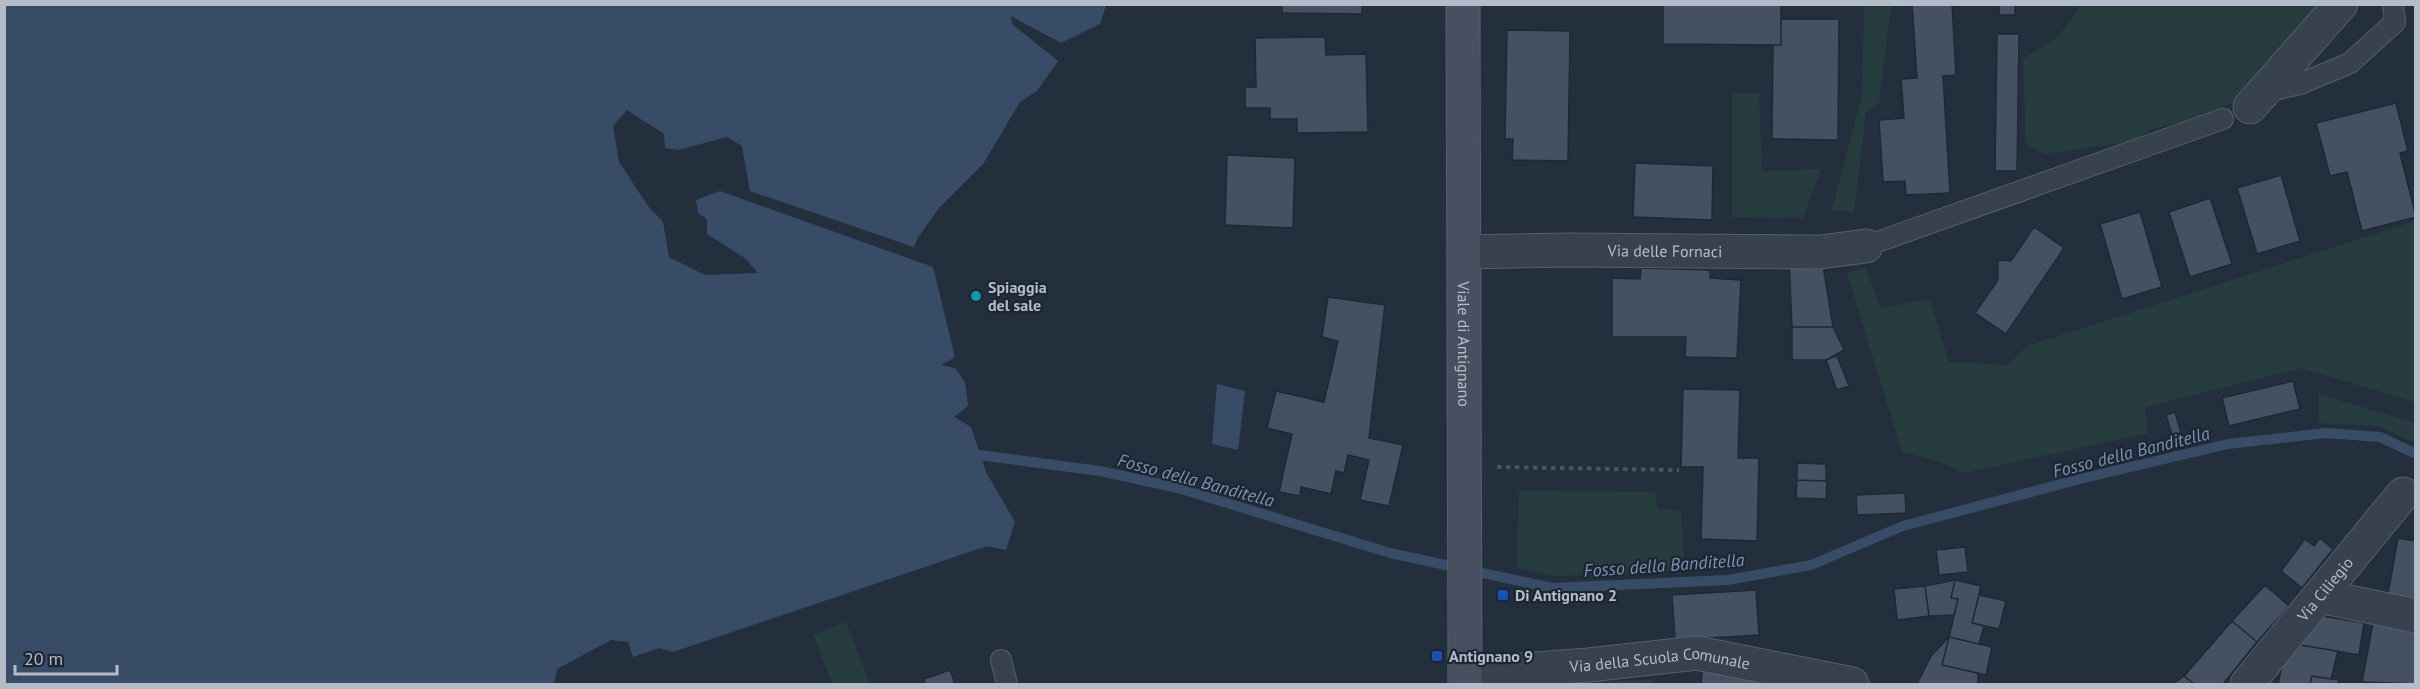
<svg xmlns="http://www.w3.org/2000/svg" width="2420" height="689" font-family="'PT Sans',sans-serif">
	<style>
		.green { fill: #263c3f }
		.water { fill: #394c67 }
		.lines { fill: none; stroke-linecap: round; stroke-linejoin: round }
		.stream { stroke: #394c67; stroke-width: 10 }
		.building { fill: #455162; stroke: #1f2835; stroke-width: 1.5 }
		.service-casing { stroke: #565f6c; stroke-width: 22 }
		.minor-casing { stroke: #565f6c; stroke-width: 35 }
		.secondary-casing { stroke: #565f6c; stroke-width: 35 }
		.path { stroke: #44595c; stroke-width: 4; stroke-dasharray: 4.5 4.5; stroke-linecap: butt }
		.service { stroke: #38414e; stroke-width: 20 }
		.minor { stroke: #38414e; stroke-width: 33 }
		.secondary { stroke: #465061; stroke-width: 33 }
		.culture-dot { fill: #0f9aa8; stroke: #1d2633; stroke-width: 2 }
		.transit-dot { fill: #1a4fb4; stroke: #1d2633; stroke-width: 2 }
		.labels { text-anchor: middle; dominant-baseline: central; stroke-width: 4.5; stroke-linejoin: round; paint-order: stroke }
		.street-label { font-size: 16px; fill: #b4bcc9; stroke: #1d2633 }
		.poi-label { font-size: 16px; font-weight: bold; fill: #b4bcc9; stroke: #1d2633; text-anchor: start }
		.water-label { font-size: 18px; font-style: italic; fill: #7c92b1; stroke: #1d2633 }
	</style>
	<rect width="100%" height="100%" fill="#242f3e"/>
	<path class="green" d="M2195,4L2324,5L2233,102L2209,116L2150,129L2141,140L2045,154L2026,145L2023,59L2058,37L2081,5Z
		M1864,5H1891L1879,104L1866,112L1854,212L1832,210L1862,95Z
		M1732,93H1759L1762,171L1821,169L1803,218L1732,217Z
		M2415,221V402L2301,368L2145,407L2148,433L1964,473L1937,461L1902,452L1847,273L1866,268L1880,308L1930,299L1949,362L2008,365L2027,346Z
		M2319,394L2415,423V443L2378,426L2319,423Z
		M1519,491L1655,492L1658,509L1681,511L1684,571L1555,576L1517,568Z
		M846,622L870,684H833L813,635Z
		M1653,680L1654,684H1596V681Z"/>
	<path class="water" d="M4,5H1106L1100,24L1061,43L1011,16L1012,24L1058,61L1037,91L1020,102L983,164L939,208L917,239L914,247L750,191L742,146L727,137L678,150L665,148L664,134L627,110L613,126L619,162L648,206L663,222L669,257L705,275L758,273L745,258L707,234V219L698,213L696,200L720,191L933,267L955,357L941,365L955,368L965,382L968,406L954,417L971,427L986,472L1015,522L1006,550L987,546L673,652L659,648L633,657L628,642L611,640L557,669L554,684H5Z
		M1217,384L1245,391L1238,450L1212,444Z"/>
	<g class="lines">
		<path class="stream" d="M979,455L1100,471L1178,488L1390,553L1552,588L1728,580L1811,565L1903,526L2084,478L2228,444L2326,433L2380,437L2416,454"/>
	</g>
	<path class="building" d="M1282,4H1362V14L1282,13Z
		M1663,4H1781V45L1663,44Z
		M1912,4H1952L1956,75L1943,76L1950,193L1906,195L1905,181L1883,182L1879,120L1904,118L1901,79L1917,78Z
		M1999,4H2015V15H1999Z
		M1781,19H1839L1838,140L1772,139L1773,45H1781Z
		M1507,30L1570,31L1568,161L1512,160L1513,139H1505Z
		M1997,34H2019L2017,171H1995Z
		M1325,37L1326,55L1366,54L1368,132L1297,133V119H1270V108H1245V87H1256L1255,38Z
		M2396,103L2408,151L2400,153L2416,217L2362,231L2347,172L2330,176L2316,123Z
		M1227,155L1295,158L1293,228L1225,225Z
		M1635,163L1713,166L1712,220L1633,217Z
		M2281,175L2300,241L2257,254L2237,188Z
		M2210,198L2232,264L2190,277L2169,212Z
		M2140,212L2162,287L2122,299L2100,224Z
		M2034,227L2064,248L2006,334L1975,313L1998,280V260L2011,261Z
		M1789,258L1822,259L1833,327H1792Z
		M1641,268L1710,270V278L1741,280L1737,358L1685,357L1686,337H1612V278L1640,279Z
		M1328,297L1385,305L1369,438L1403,445L1389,506L1360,500L1369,460L1348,455L1344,473L1336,471L1331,494L1301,487L1300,496L1279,492L1292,434L1267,428L1276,391L1324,402L1338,341L1322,337Z
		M1792,327H1833L1844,350L1826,360H1792Z
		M1837,356L1849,386L1837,390L1826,360Z
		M2293,381L2300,409L2229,426L2222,398Z
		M1683,389L1740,390L1738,458H1759L1757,541L1701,539L1703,467H1681Z
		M2175,412L2181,433L2172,435L2166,415Z
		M1797,463L1826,464V481L1797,480Z
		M1797,480L1827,481L1826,499L1796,498Z
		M1905,493L1906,513L1857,515L1856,495Z
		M2320,538L2333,549L2302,588L2281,571L2305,539L2314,546Z
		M2398,538L2416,541V604L2387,599Z
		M1965,547L1968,572L1939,575L1936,550Z
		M1955,580L1951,598L1958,599L1954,615L1929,616L1925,586Z
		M1955,580L1981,586L1972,623L1984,626L1979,644L1949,637L1958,599L1951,598Z
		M2265,585L2289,606L2257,642L2232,621Z
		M1925,586L1929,616L1897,620L1894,589Z
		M1756,590L1759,635L1675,640L1672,595Z
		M1979,595L2006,601L1999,629L1972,623Z
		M2312,614L2364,623L2359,655L2300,645Z
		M2232,621L2257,642L2223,684H2194L2184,676Z
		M2373,623L2416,631V684L2362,682Z
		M1949,637L1942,665L1978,673V684H1917L1931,656Z
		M1949,637L1992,647L1986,675L1942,665Z
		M2300,645L2338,651L2331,679L2312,676L2310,684H2278L2282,666Z
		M1703,659L1787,684H1701Z
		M950,670L955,684H925L924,679Z
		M2184,676L2194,684H2173Z
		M2312,676L2339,680L2338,684H2310Z"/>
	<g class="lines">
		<g class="service-casing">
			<path id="service" d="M2266,92L2300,84L2350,63L2395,22L2393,4
				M1866,246L2223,119
				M1001,660L1007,684"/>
		</g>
		<g class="minor-casing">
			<g id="minor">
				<path d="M2250,107L2341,4"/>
				<path id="s1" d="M1464,252L1568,250L1820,252L1866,246"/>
				<path d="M2320,596L2416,616"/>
				<path id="s2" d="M1465,674L1588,665L1697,653L1852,684"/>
				<path id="s3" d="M2247,684L2403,494"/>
			</g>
		</g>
		<g class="secondary-casing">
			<g id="secondary">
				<path id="s4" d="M1463,4L1465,684"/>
			</g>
		</g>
		<path class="path" d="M1497,467L1679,470"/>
		<use href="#service" class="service"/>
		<use href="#minor" class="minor"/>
		<use href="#secondary" class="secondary"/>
	</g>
	<circle class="culture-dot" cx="976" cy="296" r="6"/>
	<g class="transit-dot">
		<rect x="1497" y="589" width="12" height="12" rx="3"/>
		<rect x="1431" y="650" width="12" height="12" rx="3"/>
	</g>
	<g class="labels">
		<g class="street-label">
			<text stroke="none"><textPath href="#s1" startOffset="201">Via delle Fornaci</textPath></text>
			<text stroke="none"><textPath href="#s4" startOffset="340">Viale di Antignano</textPath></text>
			<text stroke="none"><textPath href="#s3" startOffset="123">Via Ciliegio</textPath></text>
			<text stroke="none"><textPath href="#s2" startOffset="196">Via della Scuola Comunale</textPath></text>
		</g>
		<g class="poi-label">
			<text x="988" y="287">Spiaggia<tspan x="988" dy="18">del sale</tspan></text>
			<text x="1515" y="595">Di Antignano 2</text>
			<text x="1449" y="656">Antignano 9</text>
		</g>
		<g class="water-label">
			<text transform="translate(2131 452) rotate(-14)">Fosso della Banditella</text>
			<text transform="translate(1196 480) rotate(15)">Fosso della Banditella</text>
			<text transform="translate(1664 565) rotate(-4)">Fosso della Banditella</text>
		</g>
	</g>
	<rect width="2420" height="689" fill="none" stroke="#b4bcc9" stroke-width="12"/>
	<path d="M15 665v9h102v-9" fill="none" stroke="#b4bcc9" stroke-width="3"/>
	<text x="24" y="665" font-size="18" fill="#b4bcc9" stroke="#1d2633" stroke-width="4.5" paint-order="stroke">20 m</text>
</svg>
